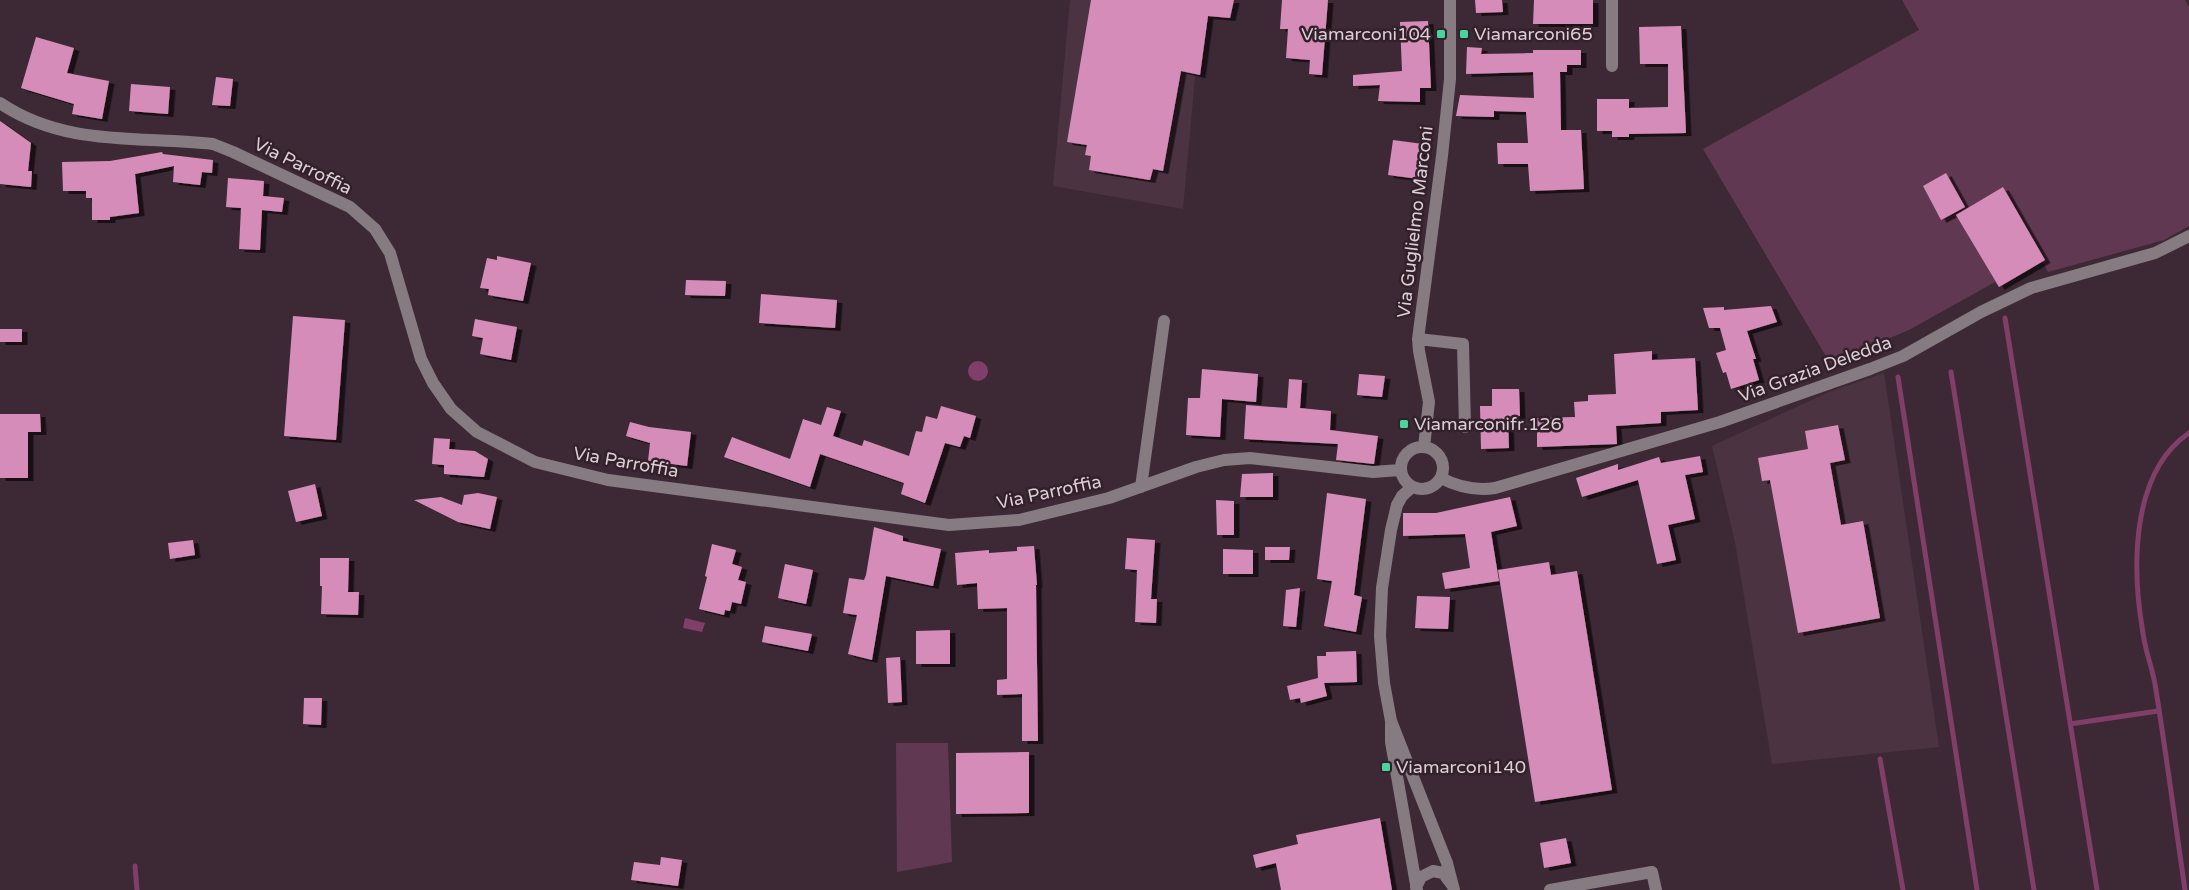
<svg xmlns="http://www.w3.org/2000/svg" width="2189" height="890" font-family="'Varela Round',sans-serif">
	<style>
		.built { fill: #4c3342 }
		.green { fill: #613851 }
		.water { fill: #813e69 }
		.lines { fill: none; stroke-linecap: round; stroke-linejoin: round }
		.stream { stroke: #813e69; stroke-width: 5 }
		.building { fill: #d68cb9; filter: url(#shadow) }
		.minor { stroke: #867b81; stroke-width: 12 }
		.poi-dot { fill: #49d49d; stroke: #33202b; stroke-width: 2 }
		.labels { text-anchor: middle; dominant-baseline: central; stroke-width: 5; stroke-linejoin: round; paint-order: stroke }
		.poi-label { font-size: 18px; fill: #dbced5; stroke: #33202b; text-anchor: start }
		.street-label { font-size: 18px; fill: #dbced5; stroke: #33202b }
	</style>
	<defs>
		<filter id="shadow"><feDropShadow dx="5.5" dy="3" stdDeviation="0" flood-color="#0009"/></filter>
	</defs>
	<rect width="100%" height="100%" fill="#3d2935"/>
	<path class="built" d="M1070,0H1202L1183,209L1053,186Z
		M1884,373L1939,747L1772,764L1735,542L1712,446L1829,392Z"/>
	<path class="green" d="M1902,0H2185L2189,7V226L2164,240L2048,272L2043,262L2025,272L2023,267L2008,275L2011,280L1999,287L1995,282L1909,330L1830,363L1703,149L1919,30Z
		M948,743L952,862L897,872L896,743Z"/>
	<path class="water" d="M968 371a10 10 0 1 1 20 0a10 10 0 1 1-20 0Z
		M685,618L705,623L702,632L683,628Z"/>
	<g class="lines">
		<path class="stream" d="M2005,318L2097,890
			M1951,372L2034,890
			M1898,377L1977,890
			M2070,724L2158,711
			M1880,759L1903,890
			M135,866L137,890
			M2185,890C2175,821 2166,752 2155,684C2152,667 2145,650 2143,633C2132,570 2130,473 2189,433"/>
	</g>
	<path class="building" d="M1091,0H1234L1230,18L1208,16L1200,75L1181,71L1163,171L1153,169L1150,180L1089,170L1091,156L1085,155L1087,145L1067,142Z
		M1282,0H1328L1322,75L1309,74L1310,60L1286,58L1288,29H1280Z
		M1475,0H1502L1503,12L1476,13Z
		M1534,0H1593V24H1533Z
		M1428,21L1431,88H1420V102L1378,101L1380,85L1353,86V75L1402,71L1400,22Z
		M1681,26L1686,133L1629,134V137H1612V131H1597V99H1629V108L1668,107V64H1640L1639,27Z
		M36,37L74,48L67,73L109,81L102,119L72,114L74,104L21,88Z
		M1467,47L1482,48L1481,54L1533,53V50H1581V65H1567V72H1560L1561,130H1581L1584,189L1530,191L1528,164H1498L1497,143H1528L1526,112L1494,111V117L1456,116L1460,95L1534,98L1533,72L1466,74Z
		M216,77L233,79L230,106L212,105Z
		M131,84L170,87L168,114L129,111Z
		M0,121L31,143L28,171H32L31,187L0,184Z
		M1393,140L1423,144L1419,179L1388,175Z
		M162,152L163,154L213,160L212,173L202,172L200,185L173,182L174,166L135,174L139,213L110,217V220H92V198H86V191H63L62,162L110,161Z
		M1946,173L1965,207L1941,220L1923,186Z
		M228,178L264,181L263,196L284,198L282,212L262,210L260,250L239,249L241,208L226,207Z
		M2003,187L2045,260L1999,287L1956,215Z
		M497,256L531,263L523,301L488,295L489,289L480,288L487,258L497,260Z
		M686,280L726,281L725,296L685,295Z
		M761,294L837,300L835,328L759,323Z
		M1771,306L1777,322L1747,331L1756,359H1753L1759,380L1731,389L1726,372L1723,373L1716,353L1726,350L1720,328H1709L1703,308L1724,307V310Z
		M293,316L345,320L336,440L284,436Z
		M475,319L517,327L511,360L480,354L483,338L472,336Z
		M0,329H22V342H0Z
		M1652,351V360L1695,358L1698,410L1661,412V423L1616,426L1617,444L1537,447V418L1575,417L1574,402L1588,401V395L1616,394L1614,354Z
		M1202,369L1258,374L1256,402L1222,399L1220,437L1186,435L1188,398H1200Z
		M1359,374L1385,376L1382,397L1357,395Z
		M1289,379L1302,380L1300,408L1331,411L1330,430L1378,436L1374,464L1336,460L1338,444L1244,439L1246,405L1287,408Z
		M1492,389H1519L1520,416L1508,417L1509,448L1481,449L1480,406H1492Z
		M941,406L976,416L970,438L964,436L960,447L945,443L925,503L901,494L904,483L820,454L810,487L724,457L732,437L790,459L803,419L821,425L827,407L841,411L833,436L862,446L864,440L909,456L916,431L922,432L926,416L937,419Z
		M0,414H40L41,432H28V478H0Z
		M630,422L649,427L691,432L687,466L648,461L650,443L626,436Z
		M1838,425L1845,460L1830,463L1841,525L1863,521L1880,618L1798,633L1770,480L1762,481L1758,458L1808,449L1805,431Z
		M434,438L450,439L449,449L475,451L488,459L484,477L444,474V465L432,464Z
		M1700,456L1703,472L1685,475L1695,519L1668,525L1676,560L1657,564L1638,480L1582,497L1576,478L1618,464V470L1659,457L1661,463Z
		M1273,473V497H1240L1242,474Z
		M315,484L322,516L296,522L288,491Z
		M478,493L497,497L490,529L458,522L414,500L441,497L462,505L464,495Z
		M1327,493L1366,499L1354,595L1362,597L1356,632L1324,626L1332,581L1317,579Z
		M1510,497L1517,526L1491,532L1499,581L1445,589L1442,573L1470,568L1465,534L1403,536V513H1436Z
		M1216,500L1234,501V535H1217Z
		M874,527L903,536V541L941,549L933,586L886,576L872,660L848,654L857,615L843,613L849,578L864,580L866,575Z
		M1127,538L1155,540L1151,599H1157L1156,623L1135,622L1137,570L1125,569Z
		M193,540L195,555L170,559L168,543Z
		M712,544L736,550L732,564L742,567L738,580L746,582L741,604L732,602L730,611L725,610L724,615L699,609L707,577L705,576Z
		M1034,546L1037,585H1036L1038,741H1022V694L997,695V680L1007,679V608L978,609L977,583L957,585L955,553L989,550V553L1017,551V547Z
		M1265,547H1290L1289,560H1265Z
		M1223,549L1253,550V574H1223Z
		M320,558H349L348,592H359L358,615L321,614L322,586H320Z
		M1549,562L1551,575L1577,571L1612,790L1535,802L1498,570Z
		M785,564L813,570L806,604L778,598Z
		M1300,588L1296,627L1283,626L1286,590Z
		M1417,596L1450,597L1448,629L1415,628Z
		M765,626L812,634L808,651L762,642Z
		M950,630V664H916V631Z
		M1356,651L1357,682L1324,683L1327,696L1301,703L1300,698L1290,700L1287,686L1318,678L1317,656H1326V652Z
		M900,657L902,702L888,703L886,658Z
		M304,698H322L321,725L303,724Z
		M1029,752V813L956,814V753Z
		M1380,818L1392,890H1281L1276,863L1256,868L1253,855L1298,844L1296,835Z
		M1566,838L1571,863L1544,868L1540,843Z
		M661,857L682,860L678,886L631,880L634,862L660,865Z"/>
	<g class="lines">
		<path class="minor" d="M1612,0V66
			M0,103C65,147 139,136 213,144L233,152L350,207L375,229L390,253L421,359L433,383L451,409L477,432L535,462L608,480L949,525L1019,520L1109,498L1196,467L1224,460L1250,458L1373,472L1400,470
			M1418,339L1463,344L1465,427
			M1401 468a21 21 0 1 1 42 0a21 21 0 1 1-42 0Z
			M1424,447L1429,402L1419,351L1418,339L1442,156L1450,79V0
			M1441,478C1458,487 1475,491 1495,488L1720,422L1870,369L1903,356L1981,312L2031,288L2155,253L2189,236
			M1141,487L1164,321
			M1412,487L1402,496L1397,505L1391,530L1382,588L1380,636L1384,683L1391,721L1447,863L1454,890
			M1391,723V742L1417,890
			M1416,887L1421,877L1433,871L1443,873L1452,885
			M1550,890L1652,872L1656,890"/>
	</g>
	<g class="poi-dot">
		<rect x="1436" y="29" width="10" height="10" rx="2.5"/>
		<rect x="1459" y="29" width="10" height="10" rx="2.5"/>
		<rect x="1399" y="419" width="10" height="10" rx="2.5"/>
		<rect x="1381" y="762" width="10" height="10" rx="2.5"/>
	</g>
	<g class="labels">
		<g class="poi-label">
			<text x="1431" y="34" text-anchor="end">Viamarconi104</text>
			<text x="1474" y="34">Viamarconi65</text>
			<text x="1414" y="424">Viamarconifr.126</text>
			<text x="1396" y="767">Viamarconi140</text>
		</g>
		<g class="street-label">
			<text transform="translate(303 166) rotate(26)">Via Parroffia</text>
			<text transform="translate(1415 222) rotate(-83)">Via Guglielmo Marconi</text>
			<text transform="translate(1815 369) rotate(-20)">Via Grazia Deledda</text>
			<text transform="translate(626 462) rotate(10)">Via Parroffia</text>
			<text transform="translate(1049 492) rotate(-12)">Via Parroffia</text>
		</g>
	</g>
</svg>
